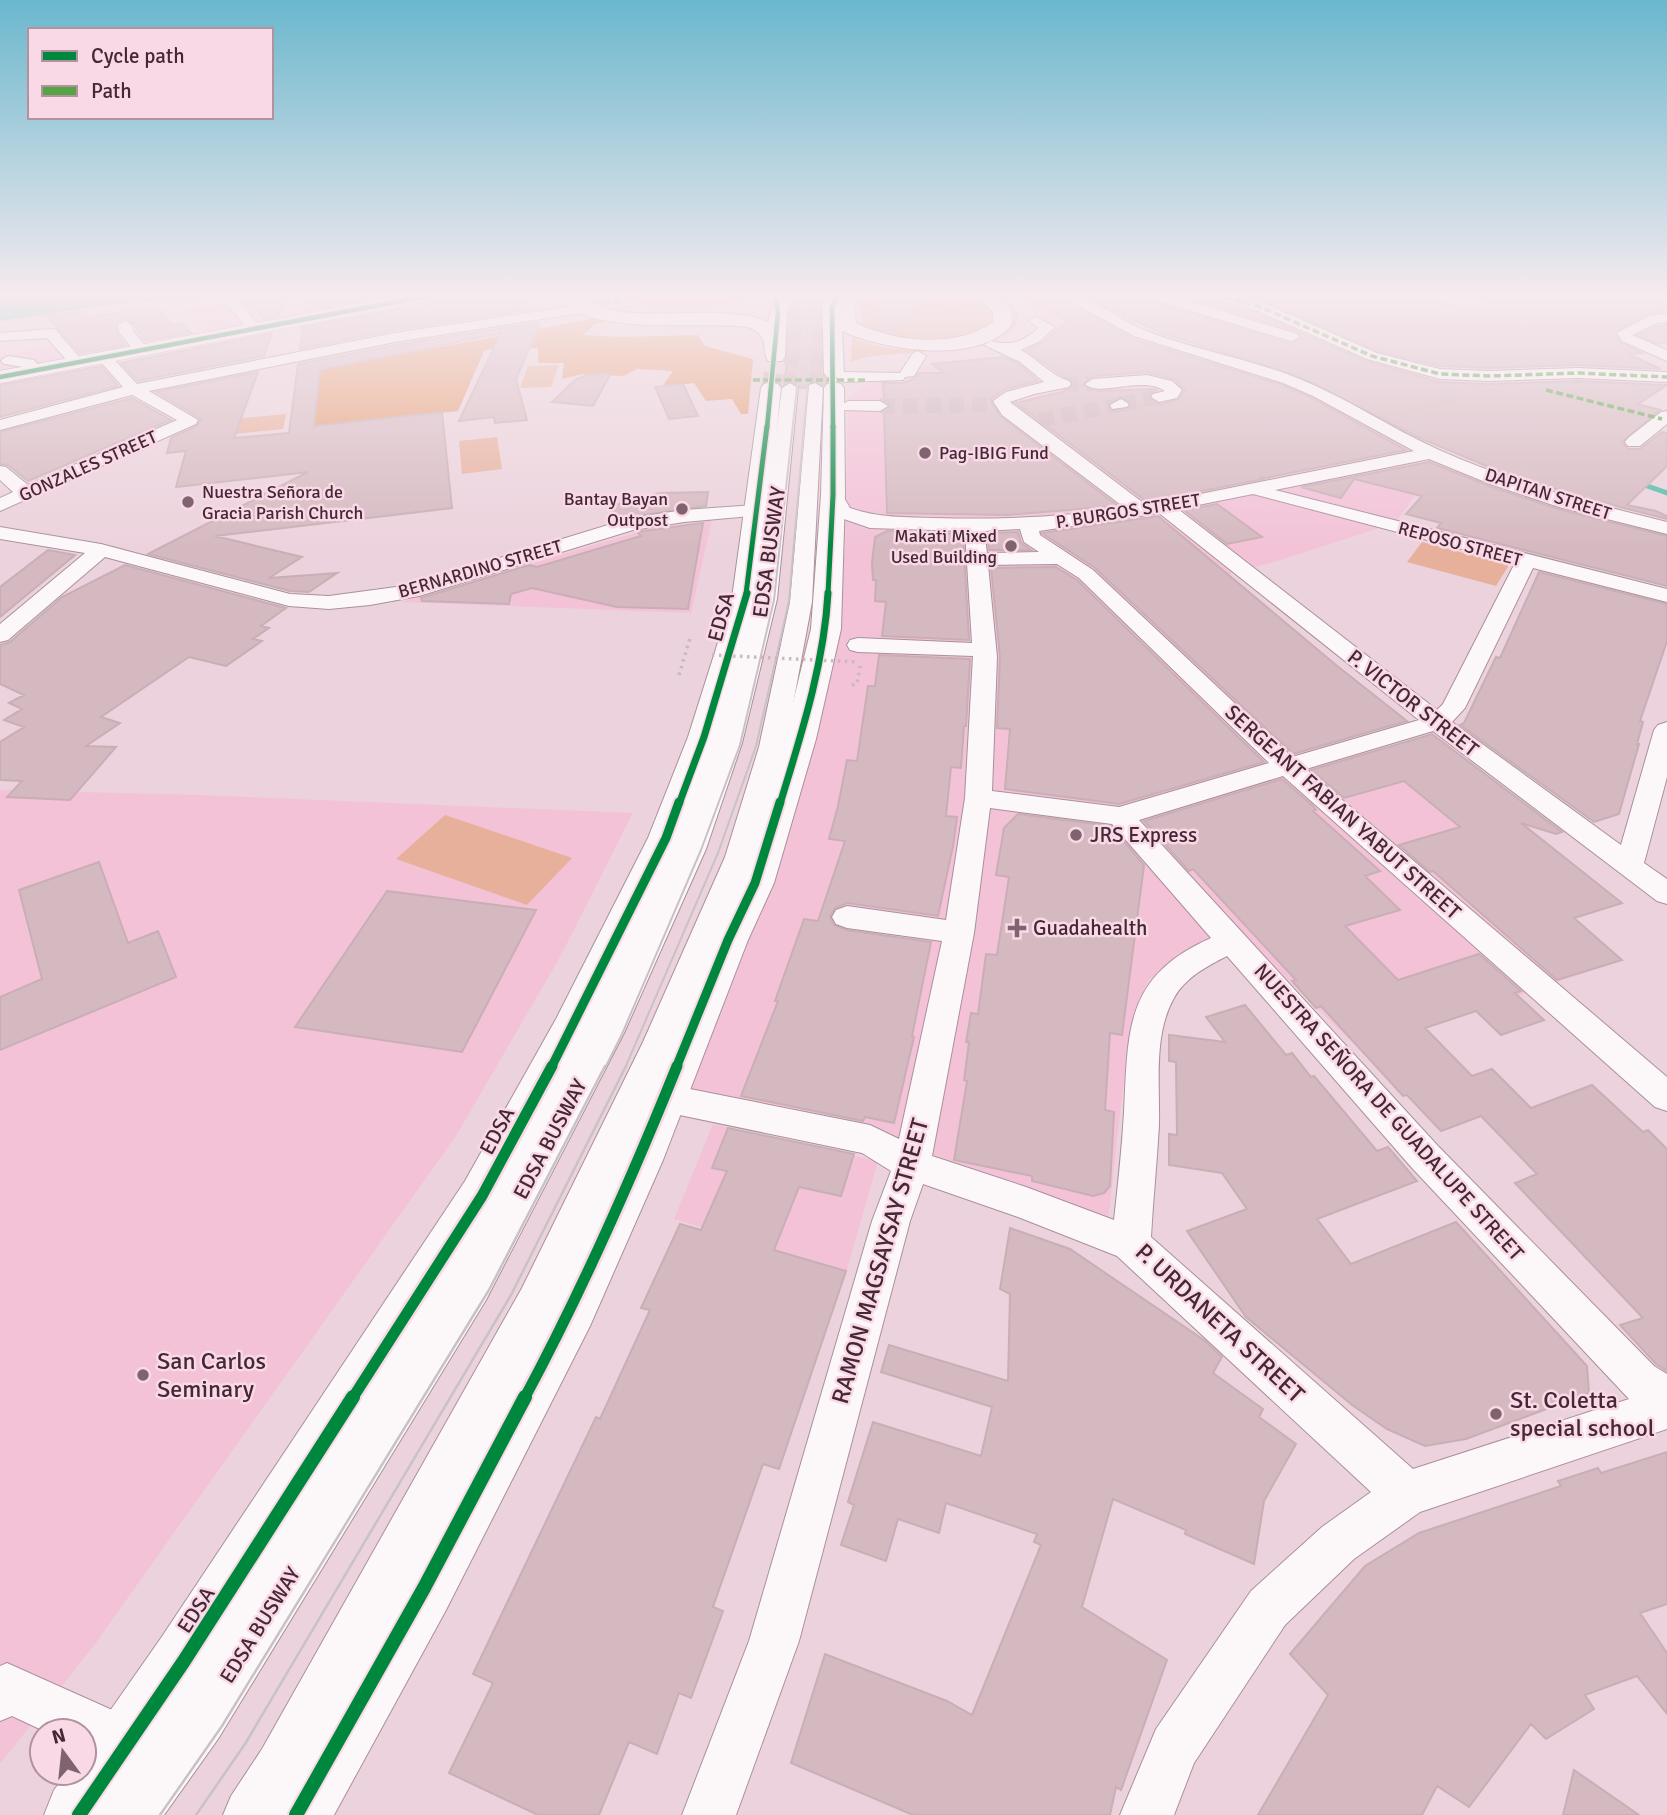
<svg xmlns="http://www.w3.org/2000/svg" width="1667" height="1815" font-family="Signika,sans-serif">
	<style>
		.built { fill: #f3c2d7 }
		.green { fill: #e7b09b }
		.forest { fill: #e69c71 }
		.water { fill: #4ebca5 }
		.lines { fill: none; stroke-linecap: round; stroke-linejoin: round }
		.stream { stroke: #4ebca5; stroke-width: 5 }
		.building { fill: #d5b9c0; stroke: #c9aeb5; stroke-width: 2; fill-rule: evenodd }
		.minor-tunnel { stroke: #cbb0bb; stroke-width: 15; stroke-dasharray: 15 8; stroke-linecap: butt }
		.highway-tunnel { stroke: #cbb0bb; stroke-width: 20; stroke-dasharray: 20 10; stroke-linecap: butt }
		.minor-casing { stroke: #a9909b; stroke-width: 2 }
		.major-casing { stroke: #a9909b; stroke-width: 1 }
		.highway-casing { stroke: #a9909b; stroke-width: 2 }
		.path-far1 { stroke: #c6babf; stroke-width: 2.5; stroke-dasharray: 2 2.5; stroke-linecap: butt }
		.path { stroke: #c6babf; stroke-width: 3.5; stroke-dasharray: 2.5 4.5; stroke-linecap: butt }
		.minor { fill: #fcf8fa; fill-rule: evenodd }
		.major { fill: #fcf8fa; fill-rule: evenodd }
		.highway { fill: #fcf8fa; fill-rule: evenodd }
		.tram-far1 { stroke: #c9c2c5; stroke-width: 2 }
		.tram { stroke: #c9c2c5; stroke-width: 2.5 }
		.path-bridge { stroke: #c6babf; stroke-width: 3.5; stroke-dasharray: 2.5 4.5; stroke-linecap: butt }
		.quiet { stroke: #55a344; stroke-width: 3.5; stroke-dasharray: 7 3.5; stroke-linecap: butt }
		.cycleway-far5-casing { stroke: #f9d9e6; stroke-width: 7 }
		.cycleway-far4-casing { stroke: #f9d9e6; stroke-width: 8 }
		.cycleway-far3-casing { stroke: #f9d9e6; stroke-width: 10 }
		.cycleway-far2-casing { stroke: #f9d9e6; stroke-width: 13 }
		.cycleway-far1-casing { stroke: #f9d9e6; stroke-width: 16 }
		.cycleway-casing { stroke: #f9d9e6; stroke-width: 18 }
		.cycleway-far5 { stroke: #00873e; stroke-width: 4.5 }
		.cycleway-far4 { stroke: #00873e; stroke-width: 5 }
		.cycleway-far3 { stroke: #00873e; stroke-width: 7 }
		.cycleway-far2 { stroke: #00873e; stroke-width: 9 }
		.cycleway-far1 { stroke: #00873e; stroke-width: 11 }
		.cycleway { stroke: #00873e; stroke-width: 14 }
		.poi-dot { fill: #7f636f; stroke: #f9d9e6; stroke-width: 2.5 }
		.labels { text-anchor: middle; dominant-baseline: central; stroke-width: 5; stroke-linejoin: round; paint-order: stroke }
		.far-poi-label { font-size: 18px; fill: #452735; stroke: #f9d9e6; text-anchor: start }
		.far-street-label { font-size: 18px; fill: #452735; stroke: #f9d9e6 }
		.street-label { font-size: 21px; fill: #452735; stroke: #f9d9e6 }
		.poi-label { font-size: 21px; fill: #452735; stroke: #f9d9e6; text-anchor: start }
		.near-street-label { font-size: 24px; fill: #452735; stroke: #f9d9e6 }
		.near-poi-label { font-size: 24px; fill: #452735; stroke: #f9d9e6; text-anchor: start }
	</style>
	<rect width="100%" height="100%" fill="#ecd2dc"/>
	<path class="built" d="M1018,294H1053L1126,332L1304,389L1476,475L1451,503L1415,496L1395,523L1274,562L1181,587L1349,734L1622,960L1360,1050L1245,938L1148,980L1123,1087L1108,1221L926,1164L671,1114L837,645L845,550L848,397L886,372L905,367L1020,355L1047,334L1040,312Z
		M249,301L262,322L208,332L181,310Z
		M55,346L63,361L0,373V356Z
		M712,519L691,613L402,602L675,521Z
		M0,790L199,795L633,813L560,957L456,1136L95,1644L0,1764Z
		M713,1124L878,1161L847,1270L674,1219Z"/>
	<path class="green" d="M624,294H755C732,309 641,318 624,294Z
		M856,294H974L994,306L997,321L969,337L914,343L864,328Z
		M991,294C1003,294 1015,305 1019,317C1009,361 887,346 851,362L852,338C917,362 950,344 1011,324C1018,309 1003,300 991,294Z
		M1141,294H1182L1250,324L1280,318L1302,329L1261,338L1162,306Z
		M559,365L551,387L520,388L528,366Z
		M286,414L283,429L216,436L221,420Z
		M497,437L502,469L462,474L459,441Z
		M1422,542L1509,565L1496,586L1407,562Z
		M445,815L572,858L527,905L396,859Z"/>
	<path class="forest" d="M607,316L613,319L594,325L583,335L622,337L698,335L705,346L753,359L748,414H741L732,399L706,401L694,383L662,387L673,371L637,369L623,376L583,374L562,379L564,363H538V348L491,349L484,351L458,411L314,426L300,373Z"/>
	<path class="water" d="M0,294H246L116,304L0,321Z"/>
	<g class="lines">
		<path class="stream" d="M1636,482L1667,493"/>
	</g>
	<path class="building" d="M248,294H287L278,316L263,319Z
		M308,294H397L306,311Z
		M448,294H516L528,310L394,330L300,349L303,327L438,302Z
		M885,294H931L890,332L881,330L876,302Z
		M1025,294H1055L1133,339L1282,385L1312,398L1406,450L1265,478L1260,477L1263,479L1147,502L1016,403L1070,390L1073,385L1070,379L1058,373L1027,350L1042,343L1067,321ZM1147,372L1174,379L1185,390L1179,399L1160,405L1148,398L1151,393L1157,390L1155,389L1100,391L1083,385L1093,376ZM1120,397L1130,402L1131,405L1127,410L1111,411L1107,404Z
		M1076,294H1141L1145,300L1291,344L1302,338L1298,332L1366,361L1439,382L1490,384L1578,381L1667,385L1638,404L1660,410L1622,442L1628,449H1640L1662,432L1667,433V466L1627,505L1656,511L1667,516V519L1581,497L1496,470L1422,439L1298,376L1164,334Z
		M1174,294H1202L1206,300L1252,311L1298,331Z
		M1239,294H1413L1427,296L1430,303L1489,308L1483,294H1667V311L1648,314L1614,332L1621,343L1642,353L1628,354L1661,369L1578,365L1490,368L1440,366L1378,351L1264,301Z
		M807,295H812L819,301L821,373L828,381L823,385L814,381L808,383L806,388H801L791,381L785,383L791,309L794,301Z
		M156,306L172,325L180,323L191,333L145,341L133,323L124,319L115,325L117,334L126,345L80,353L46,316L85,311L87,318Z
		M536,323L539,326L516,379L527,420L495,423L494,417L459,421L501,333L320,370L314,426L442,412L452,508L215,536L302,557L269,578L337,573L309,592L290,591L148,554L308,472L176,487L186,451L167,453L171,438L197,426L201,419L156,392L258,372L234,438L289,433L298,364L395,345Z
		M1667,325V342L1658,344L1638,335L1658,326Z
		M272,333L264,356L138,381L121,363Z
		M1003,357L1019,364L1038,381L1005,389L991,399V402L1000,416L1118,506L1007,515L887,513L884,411L890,405L884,400L883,383H903L914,379L919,373H944L932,364Z
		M101,366L118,386L0,417V385Z
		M611,373L593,406L552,402L576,379L587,375Z
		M683,384L698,416L669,419L655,387Z
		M132,398L171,420L28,481L8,465L0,464V432Z
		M1429,462L1489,486L1558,509L1667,536V586L1437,528L1441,523L1406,514L1422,496L1354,479L1341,498L1301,487Z
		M708,492L706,506L621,518L607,507L660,493Z
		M1217,504L1262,537L1227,544L1184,510Z
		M1158,516L1336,665L1407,721L1293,754L1095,568L1042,533Z
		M703,523L688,609L617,607L532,588L511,594L509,604L422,601L421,598L529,565L537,567L641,536L637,532Z
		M887,531L963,534L969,640L882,636L886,602L875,601L876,580H873L872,563L875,537Z
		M1018,532L1021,543L1031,550H989L987,533Z
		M48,550L75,555L0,617V587Z
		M125,565L286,608L261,626L269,628L253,639L262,641L226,666L189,657L101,717L120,723L86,746L116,747L70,800L7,797L22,781L0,780V742L24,727L4,720L22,709L9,703L24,695L0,684V645L10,642L62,597Z
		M1056,567L1077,580L1264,762L1119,804L1005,789L1010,729L997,728L1000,657L991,568Z
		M1539,572L1667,604V641L1640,721L1643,722L1637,744H1639L1619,814L1594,822L1460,725L1464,723L1496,657L1500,658Z
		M879,655L970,659L966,726H964L961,768L951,767L946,816L957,817L953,846L938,916L847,903L835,908L830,916L834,925L846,930L931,942L912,1036L914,1037L894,1123L865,1117L863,1121L741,1096L778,1001H775L804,919L818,921L845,841L829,839L838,806L847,760L857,761L868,686H875Z
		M1432,734L1562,832L1556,834L1521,823L1622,903L1574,918L1622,960L1557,980L1433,871L1430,872L1399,845L1460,827L1404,781L1344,798L1311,770Z
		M1282,779L1313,806L1316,810L1313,811L1380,871L1365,876L1400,910L1345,926L1398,980L1479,954L1521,991L1515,993L1544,1020L1501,1035L1476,1011L1425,1028L1472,1076L1492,1069L1531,1108L1592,1085L1643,1132L1648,1130L1667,1149V1371L1656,1364L1620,1325L1643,1318L1515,1183L1537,1174L1481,1116L1441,1131L1407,1095L1403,1096L1321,1006L1316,1008L1292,981L1296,980L1193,869L1189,871L1144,821Z
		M1018,814L1111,826L1144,865L1122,1035L1110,1033L1105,1110L1114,1112L1110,1186L1104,1193L1093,1196L1032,1181V1176L954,1160L967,1081L964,1080L969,1042H966L971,1013L978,1014L986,954L997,955L1009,877L996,875L1004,828Z
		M99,862L128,943L158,931L176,977L0,1050V997L42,979L19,890Z
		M387,891L536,910L462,1052L295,1027Z
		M1245,1005L1286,1055L1292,1053L1311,1077L1314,1076L1377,1151L1388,1147L1417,1181L1317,1219L1351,1264L1456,1222L1587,1366L1589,1393L1466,1439L1425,1446L1387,1429L1352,1405L1246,1317L1187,1231L1247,1209L1222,1173L1169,1165V1134L1177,1135L1176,1062L1169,1061V1035L1225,1042L1206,1017Z
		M728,1128L854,1154L841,1196L799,1187L774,1250L846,1271L779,1469L763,1464L713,1607L723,1611L691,1698L679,1693L657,1754L629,1742L599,1815H538L449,1773L493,1683L473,1674L596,1417L600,1419L650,1310L641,1308L680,1224L701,1230L727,1171L712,1168Z
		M1010,1228L1070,1249L1204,1340L1222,1357L1213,1373L1263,1409L1259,1417L1296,1444L1264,1501L1254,1564L1185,1534L1186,1530L1113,1499L1082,1607L1167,1660L1121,1790L1116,1787L1110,1815H913L791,1763L825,1654L947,1701L972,1715L1041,1545L1034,1542L1037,1534L946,1503L939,1533L898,1519L886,1561L841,1545L854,1505L848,1502L873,1422L981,1456L992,1407L881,1372L889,1345L1008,1381L1010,1294L1000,1289Z
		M1667,1452V1604L1640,1613L1667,1653V1714L1637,1676L1585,1695L1594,1709L1546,1739L1531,1724L1469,1807L1437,1786L1422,1815H1258L1328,1695L1290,1654L1365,1566L1419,1533L1561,1486L1558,1481L1598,1468L1601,1473Z
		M1574,1770L1639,1815H1563Z"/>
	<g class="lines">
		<path class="minor-tunnel" d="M1063,384H1093
			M790,388L796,295
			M815,388L821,295
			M1121,404L1159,397
			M880,406L1002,405
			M1039,420L1118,405"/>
		<path class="highway-tunnel" d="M771,388L774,373"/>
		<g class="minor-casing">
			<path id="minor" d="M789,294H803V295L796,299Z
				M814,294H828V295L821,299Z
				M1057,294C1090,294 1115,318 1144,330C1194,350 1247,358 1297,378C1346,397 1390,428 1439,450C1513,483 1589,503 1667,522V534L1559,507L1490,484L1429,459L1275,490L1667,589V602L1533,568L1465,708L1452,722L1621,845L1654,730L1658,725L1667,722V777L1644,863L1667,879V904L1657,901L1433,731L1306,769L1667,1077V1111L1655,1107L1283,776L1139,820L1438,1146L1654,1366L1667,1374V1429L1420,1512L1354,1559L1285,1625L1194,1763L1174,1815H1120L1156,1729L1251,1591L1322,1527L1371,1492L1117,1256L1018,1217L923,1184L910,1221L799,1641L736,1815H682L749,1641L872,1221L891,1171L862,1153L665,1112L653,1108L649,1101L550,1314L300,1787L281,1815H223L231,1796L262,1749L522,1288L643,1042L725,857L759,747L790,602L809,385L815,383L823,388L812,602L785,747L753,857L656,1087L665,1084L870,1125L899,1139L942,941L847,928L836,924L832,917L836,910L847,906L946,920L965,798L973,656L858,652L850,650L847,645L850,640L858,638L972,643L965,531L870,528L835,516L824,495L826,491H840L850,508C878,518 906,517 935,518C999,520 1062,517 1125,508L1002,415L993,401L1006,392L1044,382L1020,362L984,345L991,341C1012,346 1022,342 1039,328L1029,321L1036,317L1055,327L1040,341L1021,350C1038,359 1051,376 1069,381L1071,384L1069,387L1034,394L1010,402L1146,505L1414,451L1313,396L1283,383L1134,336ZM1253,494L1515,563L1443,704L1437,710L1178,509ZM1159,513L1419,720L1292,757L1093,570L1040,535L1039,531ZM1020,529L1024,542L1039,552L987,553L984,531ZM1057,564L1079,578L1269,763L1119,807L992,791L997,657L988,565ZM990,808L1112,824L1211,938C1125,976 1128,1029 1124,1112C1122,1148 1118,1184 1114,1220L1026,1187L932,1156L974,933ZM1227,956L1412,1168L1629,1399L1413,1469L1151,1237C1153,1200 1157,1162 1159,1125C1160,1084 1153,1035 1174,998C1185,978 1207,966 1227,956Z
				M1144,294H1165L1297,334L1299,337L1292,341L1287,340L1146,297Z
				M1205,294H1228L1263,303L1377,353L1440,369L1490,371L1578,368L1667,372V382L1578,378L1490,381L1440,379L1367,359L1253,309L1207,297Z
				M1452,294H1466V295L1459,299Z
				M235,300L240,301L258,325L260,328L258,331H248L228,304Z
				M588,304L593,305V311L395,342L149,391L198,420L196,424L0,511V498L13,492L0,480V466L6,467L28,485L177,420L132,395L0,430V420L123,387L98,359L95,356L98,353H108L137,384L395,333Z
				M1667,314V322L1657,323L1632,335L1667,350V361L1622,341L1617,333L1649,316Z
				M125,321L132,325L133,331L148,349L145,352H135L119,332L118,325Z
				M51,329L56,330L81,359L84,362L81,365H71L47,338L0,341V333Z
				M918,351L926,356L914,376L905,377L903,380L844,382L836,377L844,372L900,373L913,353Z
				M9,356L34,360L43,370L35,375L24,367L4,364L1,361L4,358Z
				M1147,375L1172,381L1182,390L1177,398L1159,402L1151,397L1153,394L1165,391C1142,375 1100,398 1085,384L1093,379Z
				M790,383L798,388L777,599L742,743L706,849L624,1033L486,1300L218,1739L164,1815H105L113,1796L133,1768L130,1770L84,1750V1731H44L12,1716L0,1721V1666L7,1663L148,1726L154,1740L182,1703L458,1274L591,1031L678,849L716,743L755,599L782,388Z
				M1121,399L1129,404L1127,407L1112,409L1110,405Z
				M848,401H880L888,406L880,411L842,410L840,406Z
				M1667,411V424L1640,446H1628L1625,442L1628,438L1661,412Z
				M755,505L762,507L765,511L762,515L684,522L633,530L419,596L370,605L329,609L289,606L105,557L8,640L0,642V624L85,553L0,539V527L101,544L290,594L329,596L411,585L631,518L684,510Z"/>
		</g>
		<g class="major-casing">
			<path id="major" d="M411,294H446L438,299L0,383V371Z"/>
		</g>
		<g class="highway-casing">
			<path id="highway" d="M553,294C560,294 569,292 575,295C589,300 600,308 616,311C662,319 727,304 768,322L776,294H794L787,313L785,357L782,361H768C760,345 771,337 748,327C697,320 589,339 553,294Z
				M826,294H853L856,323C895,342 956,349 993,322V312L974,294H994L1011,310L1012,324C981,366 882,350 842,331L844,373L841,377H827L824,373L822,298Z
				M771,382L778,384L781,388L760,598L720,737L684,838L596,1024L499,1211L207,1684L120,1815H44L54,1790L67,1773H84V1748L161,1638L465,1181L556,1019L648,838L688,737L732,598L761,388L764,384Z
				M834,382L841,384L844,388L845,495L841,629L816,739L774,883L748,940L663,1160L590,1326L446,1610L334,1815H261L271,1790L402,1566L554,1292L615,1160L708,940L736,883L784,739L811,629L821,495L824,388L827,384Z"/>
		</g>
		<path class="path-far1" d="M950,294L957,309V316C942,321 929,320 917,308L952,305
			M1298,294L1313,301L1329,302
			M1636,296L1637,308
			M899,311L918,310
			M870,313L898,311L909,294
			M1399,413L1447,403L1456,395"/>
		<path class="path" d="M679,675L690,638
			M852,685L857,684L860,666"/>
		<use href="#minor" class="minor"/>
		<use href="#major" class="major"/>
		<use href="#highway" class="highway"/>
		<path class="tram-far1" d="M605,1068L622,1034L701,850L740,745L774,600L807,294
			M625,1068L718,853L756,746L789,601L814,312"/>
		<path class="tram" d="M160,1815L222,1726L489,1290L605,1066
			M196,1815L245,1744L511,1295L626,1066"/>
		<path class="path-bridge" d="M712,655L857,662"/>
		<path class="quiet" d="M1214,295L1258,306L1372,356L1440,374L1490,376L1578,373L1667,377
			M978,296L987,294
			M603,304L628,299
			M753,380H867
			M1546,390L1662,419"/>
		<g class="cycleway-far5-casing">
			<path id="cycleway-far5" d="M0,377L438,294
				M767,428L778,313L775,294
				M833,428L832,306L838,294"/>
		</g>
		<g class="cycleway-far4-casing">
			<path id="cycleway-far4" d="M746,594L767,426
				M828,594L833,495V426"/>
		</g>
		<g class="cycleway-far3-casing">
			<path id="cycleway-far3" d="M679,804L704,737L747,593
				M780,804C801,735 824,665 828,593"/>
		</g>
		<g class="cycleway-far2-casing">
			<path id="cycleway-far2" d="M551,1068L666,838L679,802
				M676,1068L728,940L755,883L780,802"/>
		</g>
		<g class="cycleway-far1-casing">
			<path id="cycleway-far1" d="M352,1399L482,1196L552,1066
				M524,1399C582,1291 631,1180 677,1066"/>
		</g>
		<g class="cycleway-casing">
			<path id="cycleway" d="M79,1815L184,1661L353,1397
				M296,1815L424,1588L525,1397"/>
		</g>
		<use href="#cycleway-far5" class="cycleway-far5"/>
		<use href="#cycleway-far4" class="cycleway-far4"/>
		<use href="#cycleway-far3" class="cycleway-far3"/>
		<use href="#cycleway-far2" class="cycleway-far2"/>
		<use href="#cycleway-far1" class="cycleway-far1"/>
		<use href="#cycleway" class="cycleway"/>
	</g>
	<linearGradient id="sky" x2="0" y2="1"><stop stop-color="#6ab7cd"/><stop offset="0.54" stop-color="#f6ebef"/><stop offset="1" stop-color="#f6ebef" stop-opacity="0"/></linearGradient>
	<rect width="1667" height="548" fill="url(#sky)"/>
	<g class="poi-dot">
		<circle cx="925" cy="453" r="7"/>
		<circle cx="188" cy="502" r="7"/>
		<circle cx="682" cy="509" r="7"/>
		<circle cx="1011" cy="546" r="7"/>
		<circle cx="1076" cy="835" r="7"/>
		<path d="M1013.5 917.5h7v7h7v7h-7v7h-7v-7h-7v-7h7z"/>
		<circle cx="143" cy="1375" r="7"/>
		<circle cx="1496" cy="1414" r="7"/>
	</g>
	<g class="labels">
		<g class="far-poi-label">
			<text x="939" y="453">Pag-IBIG Fund</text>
			<text x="202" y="492">Nuestra Señora de<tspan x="202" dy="21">Gracia Parish Church</tspan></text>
			<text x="668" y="499" text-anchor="end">Bantay Bayan<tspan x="668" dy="21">Outpost</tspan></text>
			<text x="997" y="536" text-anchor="end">Makati Mixed<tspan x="997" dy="21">Used Building</tspan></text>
		</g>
		<g class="far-street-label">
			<text transform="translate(88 466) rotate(-24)">GONZALES STREET</text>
			<text transform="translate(1548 494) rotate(18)">DAPITAN STREET</text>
			<text transform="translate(1128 511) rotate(-9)">P. BURGOS STREET</text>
			<text transform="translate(1460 544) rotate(15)">REPOSO STREET</text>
			<text transform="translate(480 569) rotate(-16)">BERNARDINO STREET</text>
		</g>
		<g class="street-label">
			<text transform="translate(769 552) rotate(-82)">EDSA BUSWAY</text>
			<text transform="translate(721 617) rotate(-75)">EDSA</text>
			<text transform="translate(1413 703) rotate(38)">P. VICTOR STREET</text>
			<text transform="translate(1343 812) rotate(42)">SERGEANT FABIAN YABUT STREET</text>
			<text transform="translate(1389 1112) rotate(48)">NUESTRA SEÑORA DE GUADALUPE STREET</text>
			<text transform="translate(497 1131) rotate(-62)">EDSA</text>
			<text transform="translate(550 1139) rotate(-62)">EDSA BUSWAY</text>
			<text transform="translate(196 1610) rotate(-57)">EDSA</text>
			<text transform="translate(260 1625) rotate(-58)">EDSA BUSWAY</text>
		</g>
		<g class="poi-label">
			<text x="1090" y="835">JRS Express</text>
			<text x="1033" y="928">Guadahealth</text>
		</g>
		<g class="near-street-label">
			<text transform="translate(880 1261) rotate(-74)">RAMON MAGSAYSAY STREET</text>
			<text transform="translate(1220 1323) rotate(43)">P. URDANETA STREET</text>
		</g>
		<g class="near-poi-label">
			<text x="157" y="1361">San Carlos<tspan x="157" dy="28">Seminary</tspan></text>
			<text x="1510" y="1400">St. Coletta<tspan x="1510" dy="28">special school</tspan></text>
		</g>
	</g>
	<rect x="28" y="28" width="245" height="91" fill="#f9d9e6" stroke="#b1929f" stroke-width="2"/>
	<rect x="42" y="51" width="35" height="10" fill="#00873e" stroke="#b1929f" stroke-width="2"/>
	<text x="91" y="63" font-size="21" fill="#452735">Cycle path</text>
	<rect x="42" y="86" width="35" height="10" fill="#55a344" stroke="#b1929f" stroke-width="2"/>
	<text x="91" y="98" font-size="21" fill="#452735">Path</text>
	<g transform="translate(63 1752) rotate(345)"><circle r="33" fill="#f9d9e6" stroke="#b1929f" stroke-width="2"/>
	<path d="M0-5L12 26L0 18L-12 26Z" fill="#7f636f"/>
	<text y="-10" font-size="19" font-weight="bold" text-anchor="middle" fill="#452735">N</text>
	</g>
</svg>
